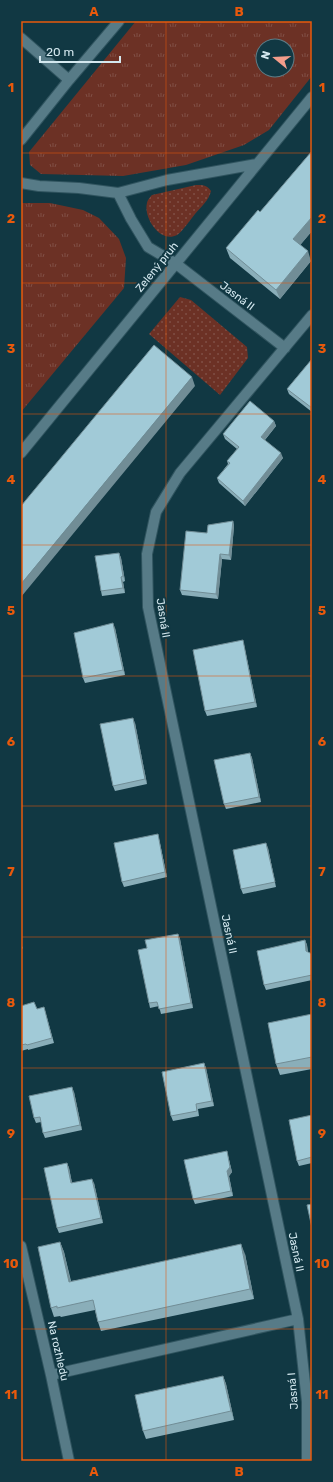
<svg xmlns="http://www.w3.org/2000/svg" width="333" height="1482" font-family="Rubik,sans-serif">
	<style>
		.grass { fill: url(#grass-dots) }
		.park { fill: url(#park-tufts); fill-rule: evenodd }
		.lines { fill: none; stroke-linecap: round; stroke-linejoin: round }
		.minor-casing { stroke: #30545f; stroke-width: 12 }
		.minor { stroke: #577b87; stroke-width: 10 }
		.wall { fill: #8aaeb9 }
		.shaded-wall { fill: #718d96 }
		.building { fill: #a1cad7; stroke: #718d96 }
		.grid { fill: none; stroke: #e8590c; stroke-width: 1; stroke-opacity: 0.55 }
		.labels { text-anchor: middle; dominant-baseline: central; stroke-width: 4; stroke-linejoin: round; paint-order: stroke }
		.street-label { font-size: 11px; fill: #d4e8ef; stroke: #113843 }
		.neatline { fill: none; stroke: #e8590c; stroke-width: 1.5 }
		.grid-label { font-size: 13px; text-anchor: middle; font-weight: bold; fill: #e8590c }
	</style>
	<defs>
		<pattern id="grass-dots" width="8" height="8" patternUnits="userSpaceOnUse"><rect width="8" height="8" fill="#6c3125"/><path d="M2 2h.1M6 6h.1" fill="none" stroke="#804f45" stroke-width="1.8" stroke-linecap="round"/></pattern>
		<pattern id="park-tufts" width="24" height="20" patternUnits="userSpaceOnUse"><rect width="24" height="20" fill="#6c3125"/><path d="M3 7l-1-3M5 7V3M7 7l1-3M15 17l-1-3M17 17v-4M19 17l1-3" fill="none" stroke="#804f45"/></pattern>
	</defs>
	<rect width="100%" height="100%" fill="#113843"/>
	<path class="grass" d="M196,185C203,185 207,185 211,191C209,200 201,207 195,214C191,219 182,232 177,235C160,244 143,217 147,203C147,201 150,197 152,195Z
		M180,297L191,300L247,347L248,358L220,395L149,334Z"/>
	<path class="park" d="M136,21H312V76L269,130L244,145L186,165L123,176L41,174L30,165L29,152ZM263,46H287V70H263Z
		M21,203H50L83,210L99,218L119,239L126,258L124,288L21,412Z"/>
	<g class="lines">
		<g class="minor-casing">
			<path id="minor" d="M21,38L69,80
				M21,140L69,80L119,21
				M21,183L39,186L79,188L118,193L167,180L257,164
				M118,193L131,219L148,247L175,263L285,348
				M21,453L312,97
				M21,1246L51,1375L69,1461
				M51,1375L298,1319
				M307,1461V1402L298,1319L148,607L147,554L156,512L180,473L312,315"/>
		</g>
		<use href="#minor" class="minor"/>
	</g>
	<path class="wall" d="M312,151V231L300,245L311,261L280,299L230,258L226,248L260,212Z
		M312,359V412L289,394L287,389Z
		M274,421L276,426L265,440L283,458L245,506L219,483L217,478L228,464L227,461L237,449L225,439L223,434Z
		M233,521L234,526L231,560L222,559L218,599L182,595L180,590L207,533Z
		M119,553L121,558L125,581L123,582L125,593L102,596L101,591Z
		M115,628L125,675L85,683L83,678Z
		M244,645L257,707L207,716L205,711Z
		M135,723L147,784L115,791L113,786Z
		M250,753L252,758L261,802L226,809L224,804Z
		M158,834L159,839L167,877L124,887L122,882Z
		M268,848L276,887L243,894L241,889Z
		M178,934L180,939L193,1008L161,1014L159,1006L150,1008L149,1003L147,948Z
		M305,940L307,945L308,952L312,954V980L266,990L264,985Z
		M21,1006L37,1009L44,1007L54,1043L28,1050V1049L21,1051Z
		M312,1014V1069L280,1075L276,1064Z
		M204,1063L206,1068L214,1106L198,1109L199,1116L173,1121L171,1116Z
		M74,1092L82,1130L45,1138L43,1133L41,1122L36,1123L34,1118Z
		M312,1115V1163L299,1166L297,1161Z
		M228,1156L232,1172L229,1176L233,1196L195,1204L193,1199Z
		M67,1163L69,1168L72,1183H94L103,1223L59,1233L57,1228Z
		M60,1242L64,1252L71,1281L245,1254L254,1299L101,1331L98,1322L95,1310L61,1317L60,1316L54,1317L51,1308Z
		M223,1376L226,1384L234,1420L146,1439L143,1431Z"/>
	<path class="shaded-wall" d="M312,217V231L297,249L293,239Z
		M308,251L311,261L280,299L276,290Z
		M192,377L195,386L21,597V584Z
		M274,421L276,426L263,442L261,437Z
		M281,453L283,458L245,506L243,501Z
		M233,521L234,526L231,560L229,555Z
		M119,553L121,558L125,581L123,576Z
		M220,554L222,559L218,599L216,594Z
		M121,577L123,582L125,593L123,588Z
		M113,623L115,628L125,675L123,670Z
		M243,640L244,645L257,707L255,702Z
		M133,718L135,723L147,784L145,779Z
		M250,753L252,758L261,802L259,797Z
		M158,834L159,839L167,877L165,872Z
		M266,843L268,848L276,887L275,882Z
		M178,934L180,939L193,1008L191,1003Z
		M305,940L307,945L308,956L306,951Z
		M21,944L23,948L21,950Z
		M204,1063L206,1068L214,1106L212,1101Z
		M72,1087L74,1092L82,1130L80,1125Z
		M227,1151L228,1156L232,1172L229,1176L233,1196L231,1191L227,1171Z
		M67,1163L69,1168L73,1188L71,1183Z
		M92,1179L94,1183L103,1223L101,1218Z
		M60,1242L64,1252L73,1292L69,1282Z
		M241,1244L245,1254L254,1299L250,1289Z
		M223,1376L226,1384L234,1420L231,1411Z
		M21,1452L23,1461H22L21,1459Z"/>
	<path class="building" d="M312,151V217L293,239L308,251L276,290L226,248L258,210L260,212Z
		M154,345L192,377L21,584V506Z
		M312,359V408L287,389Z
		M250,401L274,421L261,437L281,453L243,501L217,478L230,463L227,461L239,447L223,434Z
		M233,521L229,555L220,554L216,594L180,590L186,531L207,533L208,525Z
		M119,553L123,576L121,577L123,588L101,591L95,556Z
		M113,623L123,670L83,678L74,633Z
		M243,640L255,702L205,711L193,650Z
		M133,718L145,779L113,786L100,724Z
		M250,753L259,797L224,804L214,760Z
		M158,834L165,872L122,882L114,843Z
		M266,843L275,882L241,889L233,850Z
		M178,934L191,1003L159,1009L157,1002L149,1003L138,950L147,948L145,940Z
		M305,940L306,951L312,954V975L264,985L257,951Z
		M34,1002L37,1009L44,1007L52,1038L27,1045L26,1044L21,1045V1006Z
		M312,1014V1057L276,1064L268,1023Z
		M204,1063L212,1101L196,1104L197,1111L171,1116L162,1072Z
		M72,1087L80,1125L43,1133L40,1117L34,1118L29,1096Z
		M312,1115V1157L297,1161L289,1120Z
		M227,1151L230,1167L227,1171L231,1191L193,1199L184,1160Z
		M67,1163L71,1183L92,1179L101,1218L57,1228L44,1168Z
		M312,1204V1228L307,1205Z
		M60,1242L69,1282L241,1244L250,1289L98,1322L93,1300L57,1308V1306L51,1308L38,1247Z
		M223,1376L231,1411L143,1431L135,1395Z"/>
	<path class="grid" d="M166,21V1461M21,153H312M21,283H312M21,414H312M21,545H312M21,676H312M21,806H312M21,937H312M21,1068H312M21,1199H312M21,1329H312"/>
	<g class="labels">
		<g class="street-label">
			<text transform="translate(157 267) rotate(-51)">Zelený pruh</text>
			<text transform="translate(237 296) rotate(37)">Jasná II</text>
			<text transform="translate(163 618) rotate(81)">Jasná II</text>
			<text transform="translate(229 934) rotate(78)">Jasná II</text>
			<text transform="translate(296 1252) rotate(78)">Jasná II</text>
			<text transform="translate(58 1351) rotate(77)">Na rozhledu</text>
			<text transform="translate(293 1391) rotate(-95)">Jasná I</text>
		</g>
	</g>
	<rect width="333" height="1482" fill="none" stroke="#113843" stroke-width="44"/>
	<g transform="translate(275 58) rotate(288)"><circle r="19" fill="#113843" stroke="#5f7e88"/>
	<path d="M0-3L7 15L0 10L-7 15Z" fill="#f49d8b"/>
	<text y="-6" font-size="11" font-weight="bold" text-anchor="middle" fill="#d4e8ef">N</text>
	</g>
	<path d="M40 56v6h80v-6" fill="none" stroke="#d4e8ef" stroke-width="2"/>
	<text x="46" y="56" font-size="12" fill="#d4e8ef" stroke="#113843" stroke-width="3" paint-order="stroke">20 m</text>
	<rect x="22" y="22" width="289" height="1438" class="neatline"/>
	<g class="grid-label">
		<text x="94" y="16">A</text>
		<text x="239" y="16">B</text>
		<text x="11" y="92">1</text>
		<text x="322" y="92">1</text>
		<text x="11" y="223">2</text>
		<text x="322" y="223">2</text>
		<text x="11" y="353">3</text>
		<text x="322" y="353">3</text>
		<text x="11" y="484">4</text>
		<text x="322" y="484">4</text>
		<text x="11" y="615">5</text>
		<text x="322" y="615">5</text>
		<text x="11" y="746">6</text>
		<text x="322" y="746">6</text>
		<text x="11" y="876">7</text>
		<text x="322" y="876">7</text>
		<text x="11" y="1007">8</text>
		<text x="322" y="1007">8</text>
		<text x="11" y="1138">9</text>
		<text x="322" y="1138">9</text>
		<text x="11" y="1268">10</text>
		<text x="322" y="1268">10</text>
		<text x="11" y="1399">11</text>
		<text x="322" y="1399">11</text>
		<text x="94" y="1476">A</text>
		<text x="239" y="1476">B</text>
	</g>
</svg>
